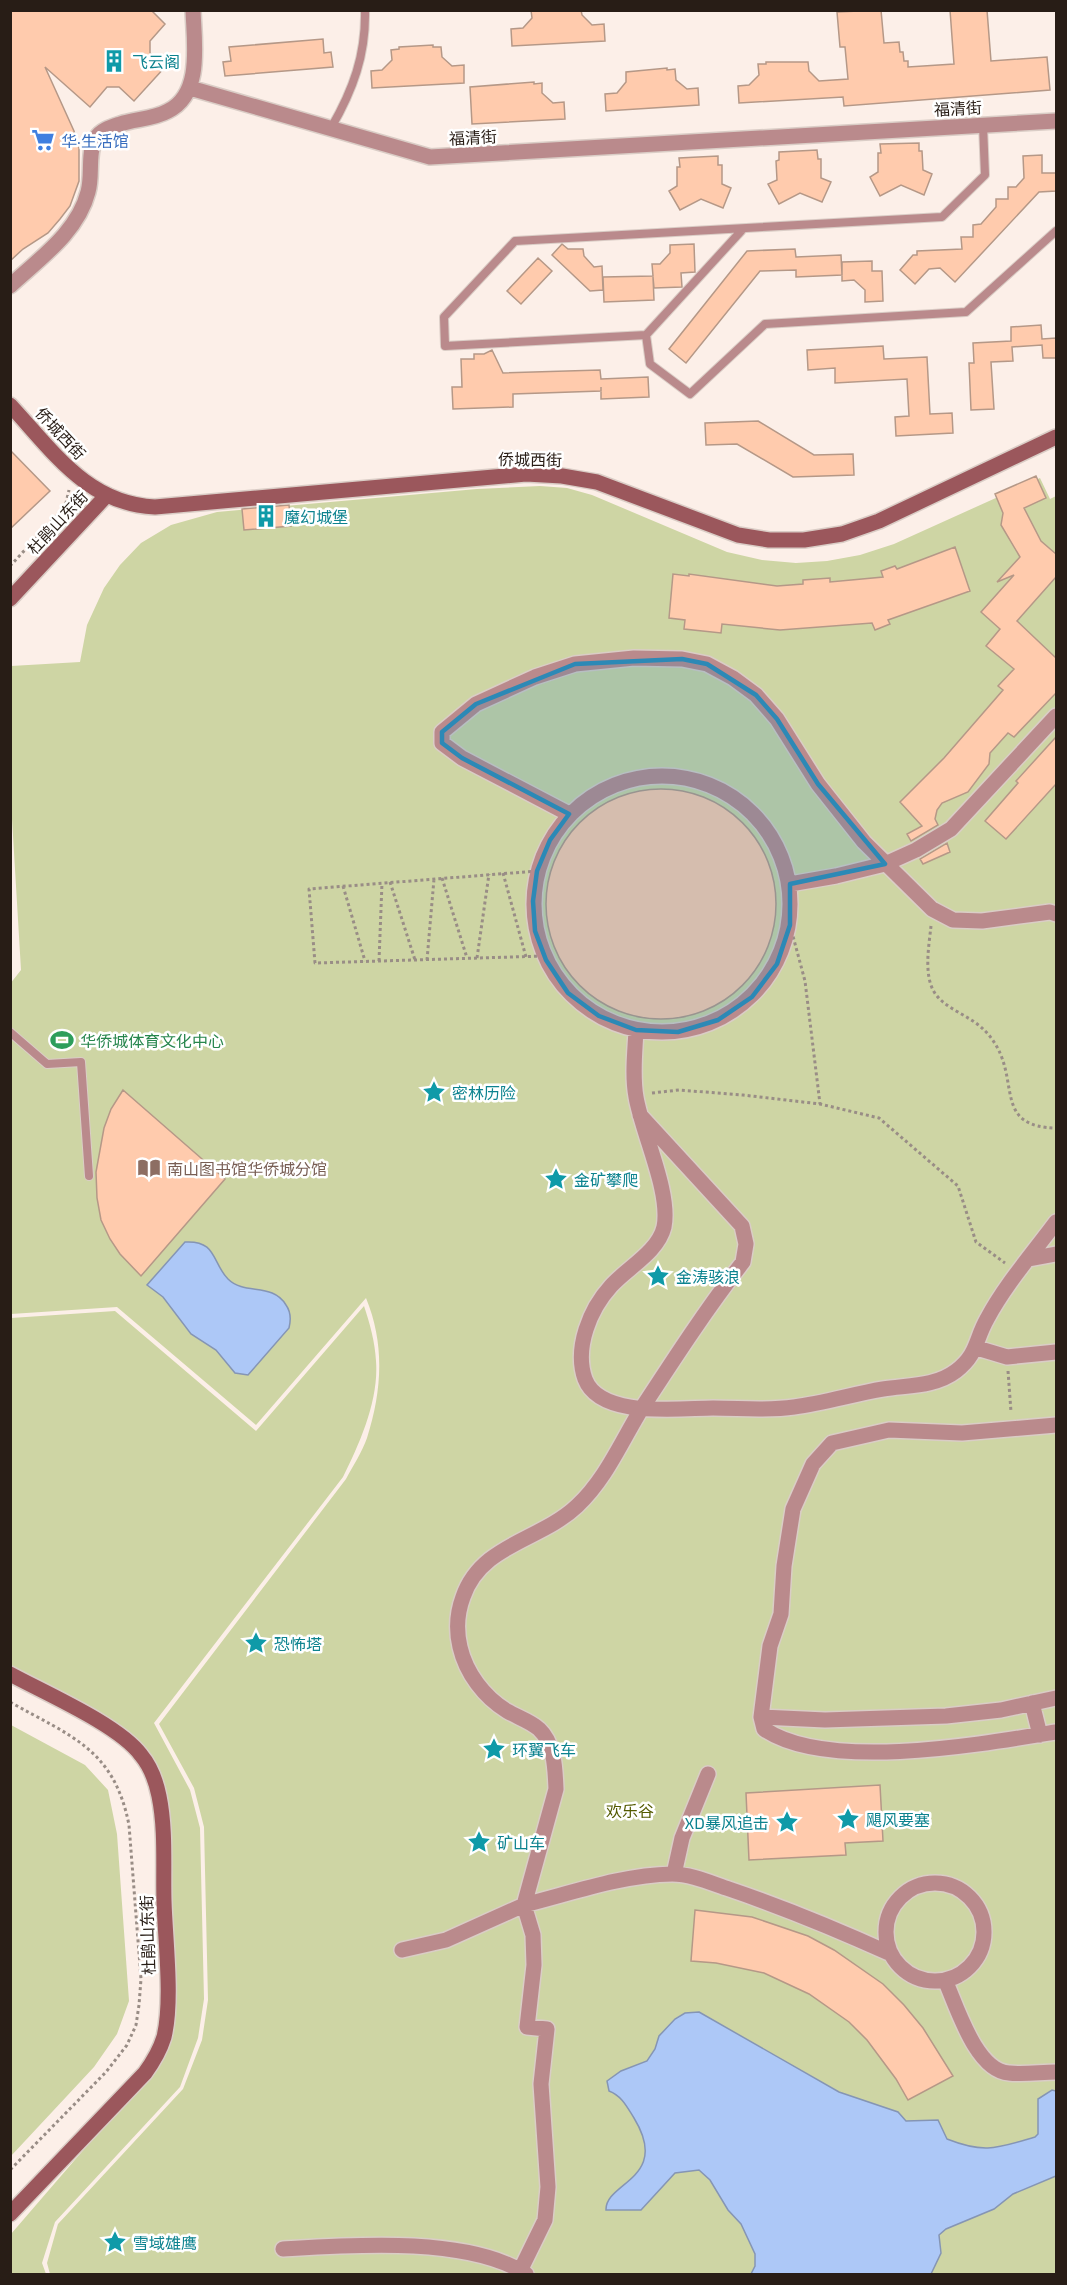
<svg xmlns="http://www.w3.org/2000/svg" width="1067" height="2285" font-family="'Exo 2','Noto Sans SC',sans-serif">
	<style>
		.green { fill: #ced5a4 }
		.water { fill: #adc8f7; stroke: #8595b4; stroke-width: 1.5 }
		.building { fill: #ffcbad; stroke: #b59887; stroke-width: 1.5 }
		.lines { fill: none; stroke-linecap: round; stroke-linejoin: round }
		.lane-casing { stroke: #dacdc6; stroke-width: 10 }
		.street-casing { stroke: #dacdc6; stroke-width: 18 }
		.secondary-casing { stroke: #dacdc6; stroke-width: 18 }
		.path { stroke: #998d86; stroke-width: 3; stroke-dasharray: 3 3; stroke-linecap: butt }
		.lane { stroke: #ba8a8c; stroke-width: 8 }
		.street { stroke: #ba8a8c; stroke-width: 15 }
		.secondary { stroke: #9b575c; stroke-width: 15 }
		.marked { fill: #2c89b6; fill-opacity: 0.2; stroke: #2c89b6; stroke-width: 4.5; stroke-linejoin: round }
		.labels { text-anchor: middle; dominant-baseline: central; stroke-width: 5; stroke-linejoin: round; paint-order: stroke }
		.culture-label { font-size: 16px; fill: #0d838f; stroke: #fff; text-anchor: start }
		.street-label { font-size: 16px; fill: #281d16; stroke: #fff }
		.shop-label { font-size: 16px; fill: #366cbe; stroke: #fff; text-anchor: start }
		.leisure-label { font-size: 16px; fill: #27864d; stroke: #fff; text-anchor: start }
		.education-label { font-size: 16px; fill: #785e54; stroke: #fff; text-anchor: start }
		.park-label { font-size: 16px; fill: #535a00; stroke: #fff }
	</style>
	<rect width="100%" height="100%" fill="#fcefe8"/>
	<path class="green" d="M1040,478L1050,499L1056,496V2274H50L47,2263L58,2224L183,2089L202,2040L208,2000L204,1827L194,1788L159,1724L346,1479C353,1466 362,1452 367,1438C382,1391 385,1344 366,1298L256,1425L117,1307L11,1314L10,984L21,970L11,802V666L80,662L87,625L104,588L120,565L141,543L171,525L217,512L477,489L540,486L567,488L592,495L727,552L762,560L796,563L827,561L860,555L894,544Z
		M364,1306C370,1324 375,1342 376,1361C379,1400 360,1443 343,1477L154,1723L190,1790L200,1828L204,1999L198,2038L180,2087L55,2222L42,2263L46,2274H11V2234L148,2075L168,2036L153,1764L11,1670V1318L115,1311L256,1431Z
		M11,1725L85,1765L108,1790L117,1834L129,2001L117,2034L94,2067L11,2156Z"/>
	<path class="water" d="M185,1242C217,1240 212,1263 228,1279C245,1296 272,1282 286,1305C291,1312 291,1320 289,1328L248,1375L235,1373L216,1350L191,1334L163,1297L147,1285Z
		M699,2012L839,2092L898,2112L906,2121L938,2120L947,2139C985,2154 997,2148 1035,2137L1038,2134V2099L1052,2090L1056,2091V2176L1013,2194L994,2209L946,2229L939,2235L941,2253L931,2274H751L755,2266V2254L741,2224L728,2210L710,2180L699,2170L675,2173L641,2210H606C605,2182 671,2179 634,2118C627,2107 622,2096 609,2091L607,2081L621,2071L647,2061L655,2049L659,2036L675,2019L685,2013Z"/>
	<path class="building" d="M10,10H151L165,24L150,41V53L165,67L134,101L119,87H107L90,107L45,67L74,131L79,148V181L70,206L60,219L48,233L23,249L10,261Z
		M531,10H581L582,15L592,25L604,24L605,41L512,46L511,29L523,28L532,18Z
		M881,10L884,43L899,42L900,52H903L904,61H908V67L954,64L950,10H987L991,61L1047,57L1050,90L844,106L843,97L739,103L738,86L749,85L759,75L758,64H766V62H808L809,71L819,81L848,79L845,47H840L837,12Z
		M323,39L324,53L331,52L333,67L225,76L223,62L231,61L229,47Z
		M433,45V47H441L442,57L452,66L464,65V83L372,88L371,71L382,70L392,60L391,50L399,49V47Z
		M667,68V70L675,69L676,80L687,89L698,88L699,105L606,111L605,94L617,93L626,82V72Z
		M534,82V84L542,83V93L553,103L564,102L565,119L472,124L470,87Z
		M919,143V151H922L923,170L932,174L924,195L901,185L880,196L870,177L878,172V153H881L880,144Z
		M817,150L818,159H821V178L831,182L822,202L800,193L779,204L768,184L777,180L776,161L779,160V152Z
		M1042,155V173H1056V191L1039,192L955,282L940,268L929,269L915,284L900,270L913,255H917V251L962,249L961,237H973V225L981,224L996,207V199H1008V187H1016L1024,178L1023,156Z
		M718,156V165H722V184L731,188L723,208L701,199L680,210L669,191L677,186V167H680L679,158Z
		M562,244L568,249H583L584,256L594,267L602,266L603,290L590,291L552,255Z
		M694,244L695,272L681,273L682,287L654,288L653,277L654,300L604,302L603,277L653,276L652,264H660L670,253V245Z
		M795,249L796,257L841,255L842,275L796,277V270L760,271L686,363L669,349L747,251Z
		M538,258L552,271L521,304L507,291Z
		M872,261V271H882L883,301L865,302V290L854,280L842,281V262Z
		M1041,325L1042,339L1056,338V358H1043L1042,345L1012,347L1013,361L991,362L994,409L971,410L969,363H974L973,343L1011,341V327Z
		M883,346L884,359L927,357L930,414L952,413L953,433L896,436L895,417L909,416L907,379L835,383V368L808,370L807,350Z
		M492,350L503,373L600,370L601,379L648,377L649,397L601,399V387V391L513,394V407L453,409L452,387H462L461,359H474V354H484Z
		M758,421L814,455L853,454L854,475L793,477L737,444L706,445L705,423Z
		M10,450L50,491L10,529Z
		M1036,476L1046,498L1024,508L1041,541L1056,554V577L1017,621L1056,658V693L1014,737L1008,733L990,753L989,764L968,792L942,803L937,810L935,819L938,825L911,841L907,834L922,826L900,802L944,758L1003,690L998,686L1014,669L986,646L1000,629L981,612L1014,575L997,582L1020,557L1001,525L1003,513L995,494Z
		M289,505L291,526L244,530L242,509Z
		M955,547L970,591L888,620L890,624L875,630L872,623L780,630L722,624L721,633L684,629L685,620L669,618L673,574L689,576V574L777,586L803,584V580L830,578V582L883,577L881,571L895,566L897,569Z
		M1056,737V784L1006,839L985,821L1018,783L1016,781Z
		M546 904a115 115 0 1 1 230 0a115 115 0 1 1-230 0Z
		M947,843L950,852L923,864L920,859Z
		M123,1090L225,1179L141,1276L120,1254L110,1239L101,1220L97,1198L96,1172L104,1128L111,1109Z
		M880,1785L883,1841L845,1843L846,1855L749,1860L746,1793Z
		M695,1910L752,1917L808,1936L834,1950L883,1984L904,2005L923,2028L953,2076L908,2100L896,2079L867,2040L849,2022L809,1994L764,1973L716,1963L691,1961Z"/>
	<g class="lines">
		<g class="lane-casing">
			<path id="lane" d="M331,128C353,90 366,55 365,10
				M743,229L646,335L445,346L444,317L515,241L942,217L985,175L983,125
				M646,335L650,364L690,394L765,324L966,312L1056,231
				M10,1032L47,1064L81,1062L89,1176"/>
		</g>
		<g class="street-casing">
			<path id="street" d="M190,88L430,157L1056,121
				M10,286C39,259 78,232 88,192C93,175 87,153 96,138C101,130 111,127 120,124C135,119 154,119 168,111C203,94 194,42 193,10
				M534 904a128 128 0 1 1 256 0a128 128 0 1 1-256 0Z
				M569,814L462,758L442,743V732L476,704L535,677L575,664L634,658L682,659L707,664L733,678L756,695L777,719L818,784L864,842L932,909L953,920L982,921L1050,912L1056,914
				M790,884L836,876L885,864L916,850L951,829L1056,716
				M636,1030C635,1052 632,1075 636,1097C642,1133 671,1192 664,1227C658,1252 627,1268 611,1286C590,1309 574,1348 585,1379C600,1419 681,1408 713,1408C740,1408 768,1411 794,1407C825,1403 853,1394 883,1389C907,1385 935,1387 956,1371C978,1354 975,1340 987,1319C1005,1285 1033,1253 1056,1222
				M1029,1259L1056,1254
				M977,1348L1007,1357L1056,1352
				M1056,1425L962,1433L889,1430L832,1443L813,1464L793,1509L784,1566L781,1614L770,1646L761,1717L764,1729C827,1772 983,1744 1056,1732
				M1032,1703L1040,1735
				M761,1717L825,1720L946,1716L1001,1710L1056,1698
				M674,1874L682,1838L708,1774
				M886 1932a49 49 0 1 1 98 0a49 49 0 1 1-98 0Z
				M402,1950L446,1940L524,1905L556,1789C555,1769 555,1744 539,1729C530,1721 517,1717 507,1711C484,1697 466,1673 460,1647C456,1630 457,1613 463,1597C481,1544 540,1541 577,1506C606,1479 621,1442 642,1408C674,1359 707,1308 743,1262L746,1244L742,1226L640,1115
				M945,1980C957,2007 976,2071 1009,2073C1024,2075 1041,2072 1056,2072
				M283,2249C350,2245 468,2236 526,2274
				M520,2271L545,2220L548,2187L541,2084L547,2029L527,2027L534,1965L533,1935L524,1905C572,1893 622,1875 672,1874C691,1874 711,1883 729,1889C785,1908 838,1930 891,1954"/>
		</g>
		<g class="secondary-casing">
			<path id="secondary" d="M10,405C53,451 87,504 155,507L526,474L562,476L597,482L738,535L769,540H804L842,534L879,521L1056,437
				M10,599L106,496
				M10,1674C45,1693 119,1725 141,1755C151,1767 156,1781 159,1796C166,1830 163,1867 164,1901C165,1939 173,2000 164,2037C160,2050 153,2062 145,2073L10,2214"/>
		</g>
		<path class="path" d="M10,566L65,507L69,490
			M537,871L309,889L315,963L544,956
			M503,873L526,957
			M442,878L467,958
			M390,882L415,960
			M343,886L365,961
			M790,925L805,981L820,1104
			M931,926C929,945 924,972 933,990C943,1009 970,1015 984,1030C990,1035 997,1046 1000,1053C1016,1089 999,1127 1056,1128
			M477,958L489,874
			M427,960L434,879
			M379,961L382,883
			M652,1093L679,1090L743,1095L820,1104L879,1118L958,1186L976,1242L1005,1263
			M1008,1371L1011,1412
			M10,1702C72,1737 114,1749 129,1825L141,1979L139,2005L136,2025L127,2045L106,2072L10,2170"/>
		<use href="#lane" class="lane"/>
		<use href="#street" class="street"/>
		<use href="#secondary" class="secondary"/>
	</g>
	<path class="marked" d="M682,659L707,664L756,695L777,719L818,784L885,864L790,884V925L777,964L752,997L718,1020L678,1032L636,1030L599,1016L568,993L546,960L535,931L533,901L537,871L550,840L569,814L462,758L442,743V732L476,704L575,664Z"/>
	<defs>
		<g id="building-bare" transform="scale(1.8)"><path d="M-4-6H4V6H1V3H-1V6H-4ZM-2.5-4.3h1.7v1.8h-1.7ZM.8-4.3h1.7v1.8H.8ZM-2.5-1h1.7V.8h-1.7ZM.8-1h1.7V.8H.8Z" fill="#0f9aa8" stroke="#fff" stroke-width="2.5" paint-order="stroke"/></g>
		<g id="supermarket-bare" transform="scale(1.8)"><path d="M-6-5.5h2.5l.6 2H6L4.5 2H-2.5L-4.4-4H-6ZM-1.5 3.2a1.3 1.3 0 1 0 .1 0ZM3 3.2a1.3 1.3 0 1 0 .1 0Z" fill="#3f7fe0" stroke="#fff" stroke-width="2.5" paint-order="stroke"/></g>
		<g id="stadium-bare" transform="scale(1.8)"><path d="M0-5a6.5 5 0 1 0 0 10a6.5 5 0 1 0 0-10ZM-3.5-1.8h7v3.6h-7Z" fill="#2e9e5b" stroke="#fff" stroke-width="2.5" paint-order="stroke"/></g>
		<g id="sight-bare" transform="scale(1.8)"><path d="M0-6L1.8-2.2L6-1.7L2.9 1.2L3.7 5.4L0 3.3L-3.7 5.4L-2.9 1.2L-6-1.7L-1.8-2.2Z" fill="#0f9aa8" stroke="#fff" stroke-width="2.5" paint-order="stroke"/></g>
		<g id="library-bare" transform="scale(1.8)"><path d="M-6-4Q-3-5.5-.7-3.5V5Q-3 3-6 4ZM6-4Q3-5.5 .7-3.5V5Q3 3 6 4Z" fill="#8d6e63" stroke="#fff" stroke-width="2.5" paint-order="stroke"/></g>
	</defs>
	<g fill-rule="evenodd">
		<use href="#building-bare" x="114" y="61"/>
		<use href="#supermarket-bare" x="43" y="140"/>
		<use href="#building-bare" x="266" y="516"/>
		<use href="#stadium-bare" x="62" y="1040"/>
		<use href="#sight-bare" x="434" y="1092"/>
		<use href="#library-bare" x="149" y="1168"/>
		<use href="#sight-bare" x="556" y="1179"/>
		<use href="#sight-bare" x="658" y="1276"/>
		<use href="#sight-bare" x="256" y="1643"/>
		<use href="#sight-bare" x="494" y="1749"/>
		<use href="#sight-bare" x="848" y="1819"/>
		<use href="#sight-bare" x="787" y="1822"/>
		<use href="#sight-bare" x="479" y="1842"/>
		<use href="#sight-bare" x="115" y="2242"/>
	</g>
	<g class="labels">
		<g class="culture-label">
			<text x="132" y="61">飞云阁</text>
			<text x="284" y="516">魔幻城堡</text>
			<text x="452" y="1092">密林历险</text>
			<text x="574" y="1179">金矿攀爬</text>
			<text x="676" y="1276">金涛骇浪</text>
			<text x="274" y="1643">恐怖塔</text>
			<text x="512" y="1749">环翼飞车</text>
			<text x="866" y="1819">飓风要塞</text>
			<text x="769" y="1822" text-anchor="end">XD暴风追击</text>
			<text x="497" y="1842">矿山车</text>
			<text x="133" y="2242">雪域雄鹰</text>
		</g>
		<g class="street-label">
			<text transform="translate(958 108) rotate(-3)">福清街</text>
			<text transform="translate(473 137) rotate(-3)">福清街</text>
			<text transform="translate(61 433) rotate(47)">侨城西街</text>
			<text transform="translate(530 459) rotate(1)">侨城西街</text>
			<text transform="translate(57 522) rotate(-47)">杜鹃山东街</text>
			<text transform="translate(147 1935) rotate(-92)">杜鹃山东街</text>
		</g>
		<g class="shop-label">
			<text x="61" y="140">华·生活馆</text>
		</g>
		<g class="leisure-label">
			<text x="80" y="1040">华侨城体育文化中心</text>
		</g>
		<g class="education-label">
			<text x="167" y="1168">南山图书馆华侨城分馆</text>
		</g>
		<g class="park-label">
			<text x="630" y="1810">欢乐谷</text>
		</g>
	</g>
	<rect width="1067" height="2285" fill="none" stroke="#281d16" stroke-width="24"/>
</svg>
